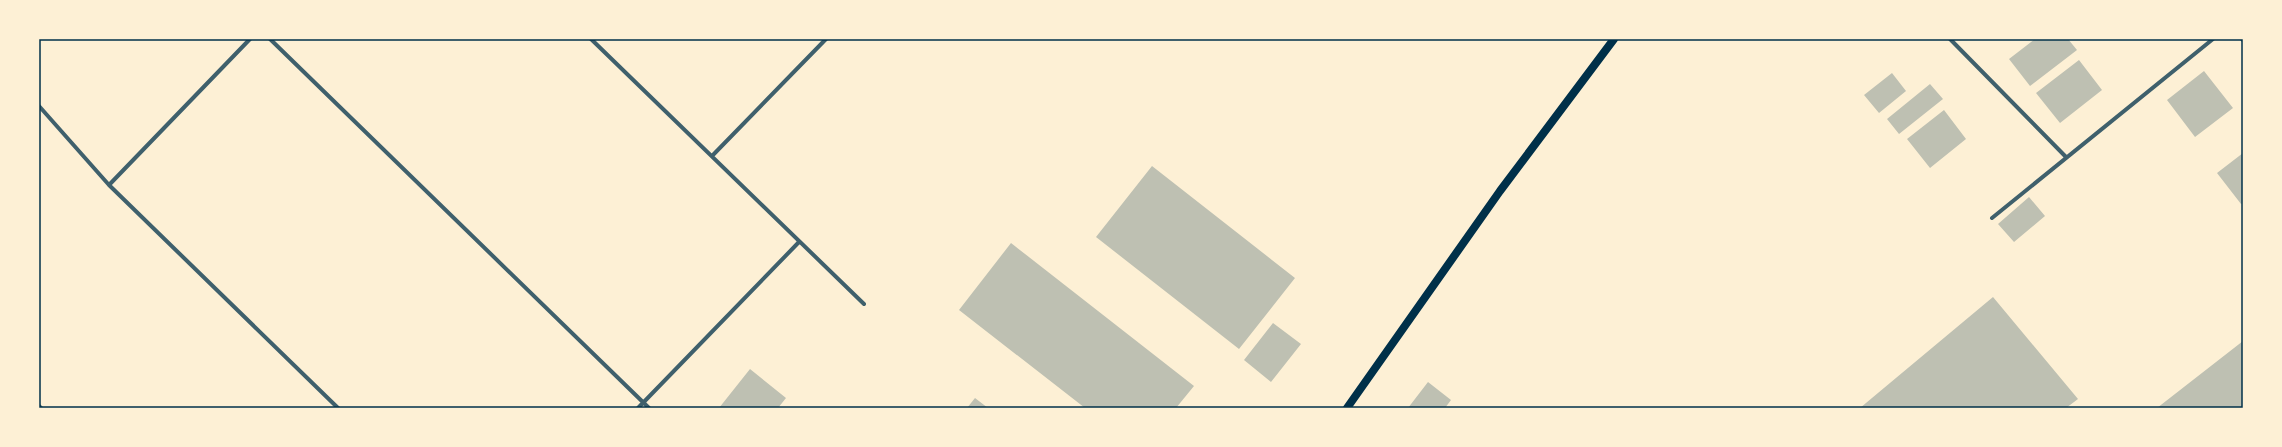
<svg xmlns="http://www.w3.org/2000/svg" width="2282" height="447" font-family="'Roboto Condensed',sans-serif">
	<style>
		.building { fill: #bec0b2 }
		.lines { fill: none; stroke-linecap: round; stroke-linejoin: round }
		.minor { stroke: #3f606c; stroke-width: 4 }
		.secondary { stroke: #003049; stroke-width: 8 }
		.neatline { fill: none; stroke: #003049; stroke-width: 1.5 }
	</style>
	<rect width="100%" height="100%" fill="#fdf0d5"/>
	<path class="building" d="M2035,39H2068L2077,50L2030,86L2009,59Z
		M2079,60L2102,90L2060,123L2036,93Z
		M2204,71L2233,108L2195,137L2167,100Z
		M1892,73L1906,91L1879,113L1864,95Z
		M1930,84L1943,99L1899,134L1887,119Z
		M1944,110L1966,139L1930,168L1907,139Z
		M2243,153V203L2241,204L2217,173Z
		M1152,166L1295,278L1239,349L1096,237Z
		M2029,197L2045,216L2014,242L1998,224Z
		M1011,243L1194,386L1176,408H1085L959,310Z
		M1993,297L2078,399L2066,408H1860Z
		M1273,323L1301,344L1271,382L1244,360Z
		M2243,341V408H2157Z
		M750,369L786,398L778,408H719Z
		M1428,382L1451,400L1445,408H1408Z
		M975,398L988,408H967Z"/>
	<g class="lines">
		<path class="minor" d="M270,39L649,408
			M591,39L864,304
			M1950,39L2066,157
			M2242,39L2243,40
			M39,106L109,185L338,408
			M712,156L826,39
			M109,185L250,39
			M1992,218L2213,39
			M39,406L41,408
			M638,408L799,242"/>
		<path class="secondary" d="M1347,408L1500,191L1614,39"/>
	</g>
	<rect width="2282" height="447" fill="none" stroke="#fdf0d5" stroke-width="80"/>
	<rect x="40" y="40" width="2202" height="367" class="neatline"/>
</svg>
